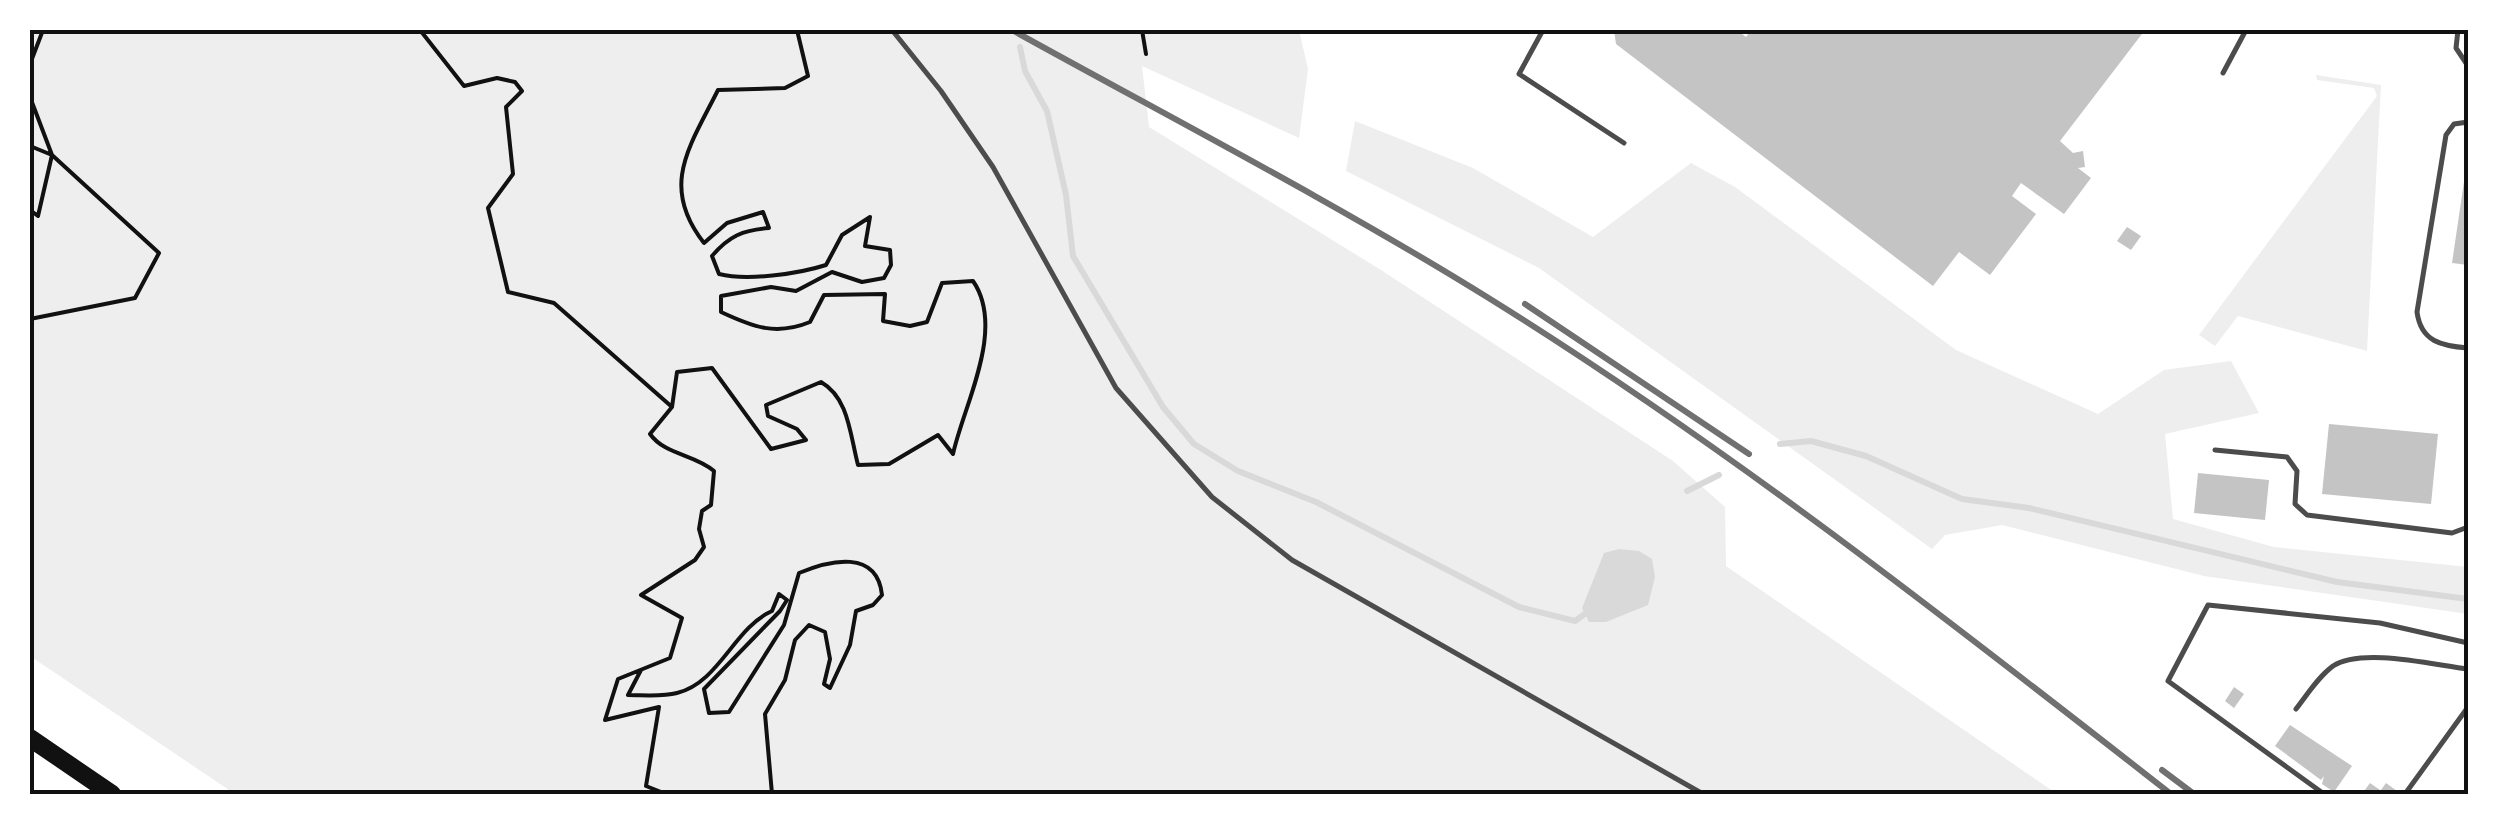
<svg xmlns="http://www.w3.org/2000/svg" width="2498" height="824" font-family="'Work Sans',sans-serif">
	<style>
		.green { fill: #eee }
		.water { fill: #d9d9d9 }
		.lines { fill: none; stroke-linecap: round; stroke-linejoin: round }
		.stream { stroke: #d9d9d9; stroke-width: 6 }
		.building { fill: #c4c4c4 }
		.path { stroke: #111; stroke-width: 4 }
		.service { stroke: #4c4c4c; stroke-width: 5 }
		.motorway { stroke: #111; stroke-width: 18 }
		.rail { stroke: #707070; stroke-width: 6 }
		.neatline { fill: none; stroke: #111; stroke-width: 4 }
	</style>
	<rect width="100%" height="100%" fill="#fff"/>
	<path class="green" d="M30,30H1299L1308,69L1299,138L1142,66L1149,127L1381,270L1673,461L1725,507L1726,566L2057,794H1880L1870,790L1865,794H235L30,656Z
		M2316,75L2381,85L2367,351L2238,316L2215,346L2199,335L2377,96L2374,88L2317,80Z
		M1355,121L1473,168L1593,237L1691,163L1735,187L1956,350L2098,414L2164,370L2231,361L2259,413L2165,434L2173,519L2274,547L2468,567V614L2204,576L2002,525L1945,535L1932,549L1539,268L1346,171Z"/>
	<path class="water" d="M1619,549L1639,551L1652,559L1655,577L1648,605L1606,622H1589L1582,608L1604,553Z"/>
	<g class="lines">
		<path class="stream" d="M1020,47L1025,71L1047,111L1066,195L1073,256L1163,407L1194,444L1238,471L1316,502L1519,607L1575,621L1586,613
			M1780,444L1811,441L1866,456L1962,499L2029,508L2337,582L2468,599
			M1687,491L1719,475"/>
	</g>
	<path class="building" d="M1614,30H1737L1746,37L1751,30H2145L2060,141L2073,153L2083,151L2085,167L2078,168L2091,178L2064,214L2021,183L2012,196L2036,214L1990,275L1959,252L1933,286L1616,44Z
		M2466,168H2468V265L2452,263Z
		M2127,227L2141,236L2131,250L2117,241Z
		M2329,424L2438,434L2431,504L2322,494Z
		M2198,473L2269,480L2265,520L2194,513Z
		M2234,687L2244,694L2234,708L2225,701Z
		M2290,725L2352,766L2334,792L2322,784L2324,776L2321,780L2275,746Z
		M2370,783L2380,790L2362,794Z
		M2386,783L2397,791L2395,794H2378Z"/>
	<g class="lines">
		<path class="path" d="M420,30L464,86L497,78L515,82L522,91L506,107L513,174L488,208L508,292L554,303L672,407L677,372L712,368L771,449L806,440L797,429L768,416L766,405L821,382C849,398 850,435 858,465L889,464L938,435L953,454C964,404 1006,329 973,281L942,283L927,322L910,326L883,321L885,294L824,295L810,322C776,336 753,327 721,312V296L771,287L796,291L832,272L862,282L884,278L891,265L890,250L865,246L870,217L842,235L826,265C798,274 747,281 719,274L712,256C729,236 743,230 769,228L763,212L727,223L704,243C659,186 690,146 718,90L785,88L808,76L797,30
			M1142,30L1146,54
			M30,64L43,30
			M30,97L52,155
			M30,146L52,155
			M30,210L38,216L52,155L159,253L135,298L30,319
			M641,670L628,695C643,695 662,697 677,693C719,683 734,628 772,611L779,594L787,600L780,611L704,689L709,713L729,712L784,625L799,573C830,560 877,549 882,595L873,605L856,611L850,645L830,688L824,684L830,659L825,632L809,625L795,640L785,680L765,714L772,794
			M666,794L646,786L659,707L605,720L618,679L670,658L682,618L641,595L695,560L704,547L699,529L702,511L711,505L714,471C694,454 665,455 650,434L672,407"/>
		<path class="service" d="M892,30L941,91L993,167L1116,388L1212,497L1292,560L1703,794
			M1543,30L1519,74L1624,143
			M2458,30L2456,48L2468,66
			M2223,73L2246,30
			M2468,122L2454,124L2446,135L2417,312C2421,342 2442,346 2468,348
			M2215,450L2287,457L2297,471L2295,504L2307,515L2452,533L2468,527
			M2296,709C2307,695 2318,677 2333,666C2362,647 2434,665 2468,669
			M2324,794L2168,681L2208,605L2380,623L2468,643
			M2405,794L2468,707"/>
		<path class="motorway" d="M30,738L112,794"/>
		<path class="rail" d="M1012,30C1171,118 1332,201 1487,297C1727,446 1948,620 2171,794
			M1525,304L1749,454
			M2162,770L2194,794"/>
	</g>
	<rect width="2498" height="824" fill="none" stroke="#ffffff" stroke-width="65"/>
	<rect x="32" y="32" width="2434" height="760" class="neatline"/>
</svg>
